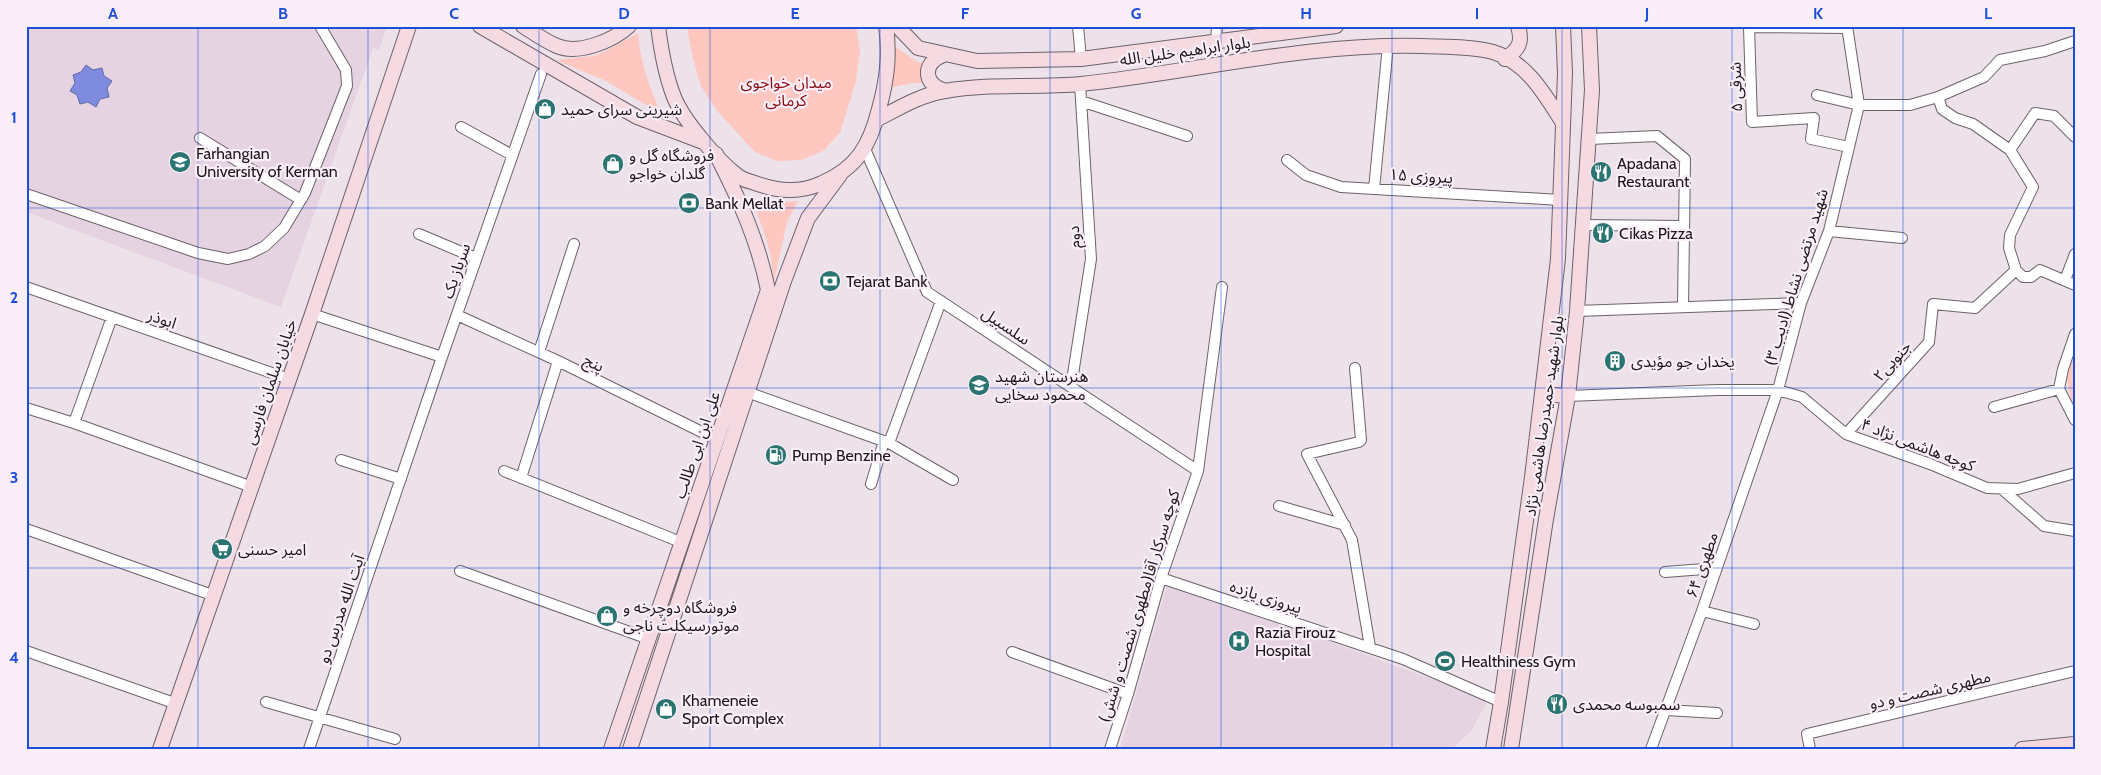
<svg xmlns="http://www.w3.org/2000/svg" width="2101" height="775" font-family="Cabin,'Noto Sans Arabic',sans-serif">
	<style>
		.built { fill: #e6d3e2 }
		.green { fill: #fec7bf }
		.water { fill: #7e8bdf; stroke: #6068a4 }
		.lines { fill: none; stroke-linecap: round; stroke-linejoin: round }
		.street-casing { stroke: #6d626b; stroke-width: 12 }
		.secondary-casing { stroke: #6d626b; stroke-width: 16 }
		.street { stroke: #fff; stroke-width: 10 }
		.secondary { stroke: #f5dae2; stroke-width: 14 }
		.grid { fill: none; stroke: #1d4ed8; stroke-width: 1; stroke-opacity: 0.55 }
		.labels { text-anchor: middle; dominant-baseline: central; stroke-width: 4.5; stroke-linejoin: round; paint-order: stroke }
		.street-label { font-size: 16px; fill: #1b171a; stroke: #faeef8 }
		.park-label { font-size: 16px; fill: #880c0f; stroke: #faeef8 }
		.poi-label { font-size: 16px; fill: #1b171a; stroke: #faeef8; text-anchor: start }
		.neatline { fill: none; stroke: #1d4ed8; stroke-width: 2 }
		.grid-label { font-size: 16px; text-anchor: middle; font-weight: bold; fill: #1d4ed8 }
	</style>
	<rect width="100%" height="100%" fill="#ede1ea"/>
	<path class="built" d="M26,26H387L379,50L373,48L281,307L26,212Z
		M1168,582L1488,700L1471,731L1452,749H1120Z"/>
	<path class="green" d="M687,26H856L860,51L856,81L840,133L823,151L801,160L777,161L755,152L718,112L701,86L692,55Z
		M638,33C640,63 650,87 661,114L606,81L556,60L593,56L604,52Z
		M894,46L916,61L925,64C919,70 921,76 924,83H912L889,88Z
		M755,199L774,203L798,201L787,222L773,286C774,254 763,229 752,200Z
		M2075,354V406L2071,400L2066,374Z"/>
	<path class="water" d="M86,65L93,70L102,68L104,76L112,81L107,88L109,97L100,99L96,107L88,102L80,104L77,95L70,91L75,83L73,75L81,72Z"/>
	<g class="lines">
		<g class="street-casing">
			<path id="street" d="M1078,26L1081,59
				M1847,28L1749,27L1752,122L1814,118L1811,139L1849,147
				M1216,43L1217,26
				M1817,95L1859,105H1910L1938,97L1984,77L2000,60L2045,51L2075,41
				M1938,97L1942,109L1955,118L1973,124L2010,150L2033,187L2010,235L2009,248L2016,270L2023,277H2031L2040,270L2075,285
				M1081,101L1187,136
				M461,127L512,155
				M200,138L301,200
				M1589,139L1657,136L1685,159L1683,307
				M865,149L927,292L1198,471
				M2010,150L2035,113L2054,116L2075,137
				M1287,160L1306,175L1341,187L1560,200
				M1374,189L1388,45
				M26,194L198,253L228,259L249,254L265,246L284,228L305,193L347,86L346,70L320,26
				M1583,225L1683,226
				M1829,231L1902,238
				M419,234L476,258
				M2065,280L2075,254
				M26,287L289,379
				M1577,311L1801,303
				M312,314L442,357
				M457,315L558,361L718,440
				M2075,334L2063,369L2059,389L2075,420
				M539,352L574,244
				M1355,368L1361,440L1359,442L1307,454L1352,540L1370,647
				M1071,387L1091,259L1080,84
				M747,392L889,443L953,480
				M1568,396L1717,390H1778L1802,397L1846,434L1930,464L1987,488L2018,489L2075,473
				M1994,407L2059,389
				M26,408L74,423L252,487
				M74,423L112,317
				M1846,434L1929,342L1933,304L1975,308L2016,270
				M889,443L941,301
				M341,460L401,479
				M504,471L683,543
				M521,478L558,361
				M871,484L884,441
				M2002,489L2044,526L2075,531
				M1279,506L1345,525
				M26,529L215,596
				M460,571L649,639
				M1665,572L1717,568
				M1161,578L1403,659L1501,702
				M1702,611L1754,624
				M26,651L177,704
				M1012,652L1128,694
				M266,702L395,739
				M1666,710L1717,713
				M309,749L442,357L541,74
				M1110,749L1128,694L1161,578L1198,471L1222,287
				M1651,749L1702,611L1778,390L1801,303L1829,231L1859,105L1847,26
				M1810,749L1807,734L2075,671"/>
		</g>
		<g class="secondary-casing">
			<path id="secondary" d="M480,26L637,117L703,142
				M523,26C534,33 545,41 557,46C578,55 613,41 629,26
				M658,26C661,50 665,74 674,97C683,120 718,161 738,176C742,179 747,181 752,182C776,191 798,194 822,183C857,168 870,145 879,109C887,80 890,56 886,26
				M897,26L918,48L977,61L1081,59L1336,26
				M943,55C921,64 924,86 946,91
				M1505,59C1519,49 1523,43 1518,26
				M876,120C899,108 920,95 945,91C990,83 1036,88 1081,84C1194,72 1307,43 1422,46C1444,47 1471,46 1493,52C1527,62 1545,95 1563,123
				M1542,394L1568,396
				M160,749L312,314L409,26
				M611,749L768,290C758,240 739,199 716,154
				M630,749L784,281L808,218L840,175
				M1493,749L1501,702L1532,477L1558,259L1565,73L1563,26
				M1511,749L1546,519L1568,396L1577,311L1592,90L1589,26
				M2022,749L2075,744"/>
		</g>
		<use href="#street" class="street"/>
		<use href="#secondary" class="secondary"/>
	</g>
	<path class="grid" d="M198,26V749M368,26V749M539,26V749M710,26V749M880,26V749M1050,26V749M1221,26V749M1392,26V749M1562,26V749M1732,26V749M1903,26V749M26,208H2075M26,388H2075M26,568H2075"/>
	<defs>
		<g id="shop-disc" transform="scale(1.125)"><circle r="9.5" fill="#2a7471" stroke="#faeef8"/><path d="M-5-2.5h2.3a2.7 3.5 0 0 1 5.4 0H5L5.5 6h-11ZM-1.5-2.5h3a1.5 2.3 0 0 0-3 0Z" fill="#fff"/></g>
		<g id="university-disc" transform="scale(1.125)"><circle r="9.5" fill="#2a7471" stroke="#faeef8"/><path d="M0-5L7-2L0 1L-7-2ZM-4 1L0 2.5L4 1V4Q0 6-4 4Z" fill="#fff"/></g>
		<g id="restaurant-disc" transform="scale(1.125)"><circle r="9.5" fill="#2a7471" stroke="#faeef8"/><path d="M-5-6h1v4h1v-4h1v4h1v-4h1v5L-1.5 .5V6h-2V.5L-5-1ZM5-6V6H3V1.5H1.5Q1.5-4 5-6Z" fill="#fff"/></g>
		<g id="bank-disc" transform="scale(1.125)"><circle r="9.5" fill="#2a7471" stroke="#faeef8"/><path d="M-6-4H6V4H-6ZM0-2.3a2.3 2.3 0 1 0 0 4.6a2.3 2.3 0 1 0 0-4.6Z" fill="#fff"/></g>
		<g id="building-disc" transform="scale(1.125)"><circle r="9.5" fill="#2a7471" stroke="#faeef8"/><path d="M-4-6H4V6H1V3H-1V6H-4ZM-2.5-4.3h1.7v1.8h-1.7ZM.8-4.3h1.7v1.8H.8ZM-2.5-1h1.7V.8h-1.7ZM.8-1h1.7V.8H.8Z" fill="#fff"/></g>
		<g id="school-disc" transform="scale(1.125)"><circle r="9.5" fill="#2a7471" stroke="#faeef8"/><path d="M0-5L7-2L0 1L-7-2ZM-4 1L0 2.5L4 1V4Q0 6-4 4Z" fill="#fff"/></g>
		<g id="fuel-disc" transform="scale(1.125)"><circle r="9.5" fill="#2a7471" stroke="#faeef8"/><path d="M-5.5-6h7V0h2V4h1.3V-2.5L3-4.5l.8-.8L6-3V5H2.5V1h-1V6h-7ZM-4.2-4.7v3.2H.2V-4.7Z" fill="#fff"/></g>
		<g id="supermarket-disc" transform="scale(1.125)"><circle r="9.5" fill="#2a7471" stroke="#faeef8"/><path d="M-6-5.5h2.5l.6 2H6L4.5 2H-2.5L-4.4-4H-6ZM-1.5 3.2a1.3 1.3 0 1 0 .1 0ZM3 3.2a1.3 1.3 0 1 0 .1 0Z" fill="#fff"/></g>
		<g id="hospital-disc" transform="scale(1.125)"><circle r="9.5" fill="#2a7471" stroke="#faeef8"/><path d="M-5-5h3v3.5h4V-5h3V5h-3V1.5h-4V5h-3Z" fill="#fff"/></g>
		<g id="stadium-disc" transform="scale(1.125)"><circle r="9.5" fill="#2a7471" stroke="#faeef8"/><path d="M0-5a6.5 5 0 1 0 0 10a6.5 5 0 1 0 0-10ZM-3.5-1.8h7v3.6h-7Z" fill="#fff"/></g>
	</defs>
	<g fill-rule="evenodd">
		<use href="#shop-disc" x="545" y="109"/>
		<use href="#university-disc" x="180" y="162"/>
		<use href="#shop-disc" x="613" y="164"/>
		<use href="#restaurant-disc" x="1601" y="172"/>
		<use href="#bank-disc" x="689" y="203"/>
		<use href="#restaurant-disc" x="1603" y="233"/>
		<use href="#bank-disc" x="830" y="281"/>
		<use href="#building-disc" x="1615" y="361"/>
		<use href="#school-disc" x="979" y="385"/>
		<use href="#fuel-disc" x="776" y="455"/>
		<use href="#supermarket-disc" x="222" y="549"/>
		<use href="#shop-disc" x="607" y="616"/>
		<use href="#hospital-disc" x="1239" y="641"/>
		<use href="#stadium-disc" x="1445" y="661"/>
		<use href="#restaurant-disc" x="1557" y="704"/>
		<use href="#shop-disc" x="666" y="709"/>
	</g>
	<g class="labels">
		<g class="street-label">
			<text transform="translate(1185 51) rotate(-8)">بلوار ابراهیم خلیل الله</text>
			<text transform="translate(1736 87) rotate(-92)">۵ شرقی</text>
			<text transform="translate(1421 176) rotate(3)">پیروزی ۱۵</text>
			<text transform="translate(1074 237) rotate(-93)">دوم</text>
			<text transform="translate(456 271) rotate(-71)">سرباز یک</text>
			<text transform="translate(1796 277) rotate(-73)">شهید مرتضی نشاط (ادیب ۳)</text>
			<text transform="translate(162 319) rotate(19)">ابوذر</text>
			<text transform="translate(1006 326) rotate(34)">سلسبیل</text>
			<text transform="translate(1892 361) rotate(-48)">جنوبی۲</text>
			<text transform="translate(594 363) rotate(26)">پنج</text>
			<text transform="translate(270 382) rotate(-71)">خیابان سلمان فارسی</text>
			<text transform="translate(1544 416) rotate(-82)">بلوار شهید حمیدرضا هاشمی نژاد</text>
			<text transform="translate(697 445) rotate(-71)">علی ابن ابی طالب</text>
			<text transform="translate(1918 445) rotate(21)">کوچه هاشمی نژاد ۴</text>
			<text transform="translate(1702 565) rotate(-71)">مطهری ۶۴</text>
			<text transform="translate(1266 597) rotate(18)">پیروزی یازده</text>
			<text transform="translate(1139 606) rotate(-73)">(مطهری شصت و شش)کوچه سرکار آقا</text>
			<text transform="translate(341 609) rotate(-71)">آیت الله مدرس دو</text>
			<text transform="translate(1930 690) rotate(-13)">مطهری شصت و دو</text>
		</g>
		<g class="park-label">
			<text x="786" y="82">میدان خواجوی<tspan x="786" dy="18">کرمانی</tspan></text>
		</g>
		<g class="poi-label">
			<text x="561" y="109">شیرینی سرای حمید</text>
			<text x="196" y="153">Farhangian<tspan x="196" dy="18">University of Kerman</tspan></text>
			<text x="629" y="155">فروشگاه گل و<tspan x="629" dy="18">گلدان خواجو</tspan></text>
			<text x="1617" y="163">Apadana<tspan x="1617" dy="18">Restaurant</tspan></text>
			<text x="705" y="203">Bank Mellat</text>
			<text x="1619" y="233">Cikas Pizza</text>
			<text x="846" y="281">Tejarat Bank</text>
			<text x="1631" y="361">یخدان جو مؤیدی</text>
			<text x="995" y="376">هنرستان شهید<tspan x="995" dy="18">محمود سخایی</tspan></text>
			<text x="792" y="455">Pump Benzine</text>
			<text x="238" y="549">امیر حسنی</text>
			<text x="623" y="607">فروشگاه دوچرخه و<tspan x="623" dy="18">موتورسیکلت ناجی</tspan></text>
			<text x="1255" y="632">Razia Firouz<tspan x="1255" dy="18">Hospital</tspan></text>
			<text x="1461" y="661">Healthiness Gym</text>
			<text x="682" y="700">Khameneie<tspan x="682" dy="18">Sport Complex</tspan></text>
			<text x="1573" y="704">سمبوسه محمدی</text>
		</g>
	</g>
	<rect width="2101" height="775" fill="none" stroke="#faeef8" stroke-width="55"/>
	<rect x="28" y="28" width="2046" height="720" class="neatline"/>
	<g class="grid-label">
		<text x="113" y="19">A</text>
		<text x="283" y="19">B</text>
		<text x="454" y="19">C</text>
		<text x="624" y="19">D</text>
		<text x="795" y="19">E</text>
		<text x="965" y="19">F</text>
		<text x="1136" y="19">G</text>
		<text x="1306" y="19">H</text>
		<text x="1477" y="19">I</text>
		<text x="1647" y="19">J</text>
		<text x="1818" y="19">K</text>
		<text x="1988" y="19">L</text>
		<text x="14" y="123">1</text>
		<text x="14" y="303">2</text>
		<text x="14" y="483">3</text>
		<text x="14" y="663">4</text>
	</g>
</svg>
